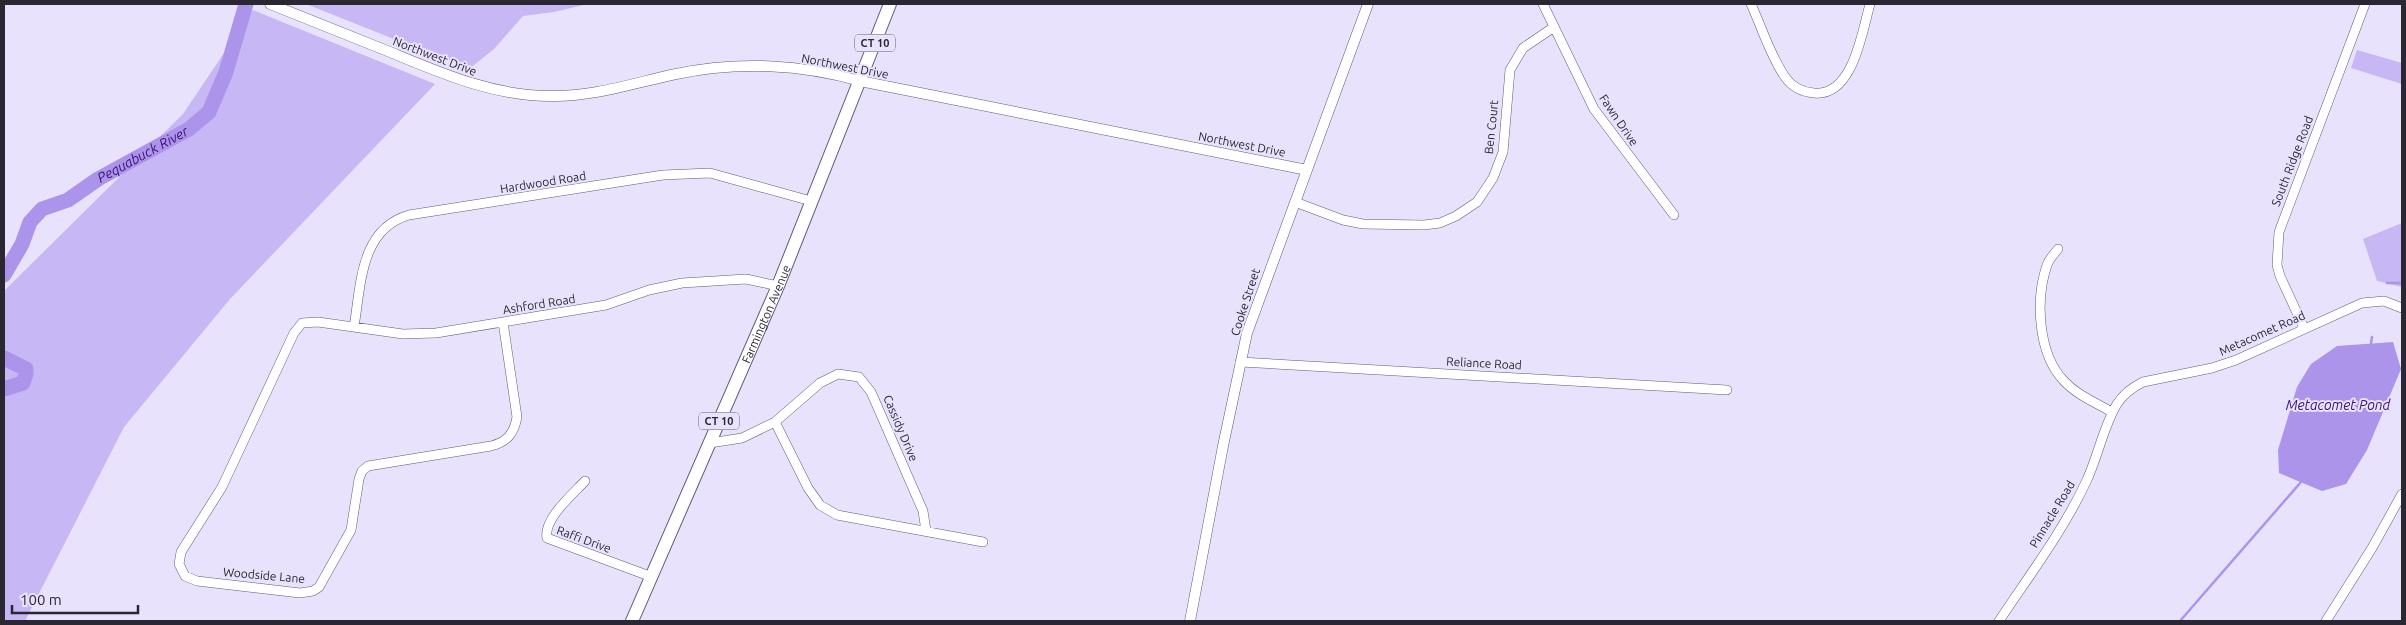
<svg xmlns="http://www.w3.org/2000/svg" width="2406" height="625" font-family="Ubuntu,sans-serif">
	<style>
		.green { fill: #c7b7f4 }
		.water { fill: #ac94eb }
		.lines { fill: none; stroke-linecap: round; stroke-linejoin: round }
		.stream { stroke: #ac94eb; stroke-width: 2.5 }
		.river { stroke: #ac94eb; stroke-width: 15 }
		.minor-casing { stroke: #615a76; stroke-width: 10 }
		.major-casing { stroke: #615a76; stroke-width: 11 }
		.highway-casing { stroke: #615a76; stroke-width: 14 }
		.minor { stroke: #fff; stroke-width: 9 }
		.major { stroke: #fff; stroke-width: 10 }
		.highway { stroke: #fff; stroke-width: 12 }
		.labels { text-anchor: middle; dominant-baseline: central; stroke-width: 4; stroke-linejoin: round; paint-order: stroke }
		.shield { fill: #e8e2fc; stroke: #635f6f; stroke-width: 1 }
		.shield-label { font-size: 11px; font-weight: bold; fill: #2a2733 }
		.street-label { font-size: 12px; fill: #2a2733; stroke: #e8e2fc }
		.water-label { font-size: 14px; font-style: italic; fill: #3e1177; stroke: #e8e2fc }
	</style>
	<rect width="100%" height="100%" fill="#e8e2fc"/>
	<path class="green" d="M306,4H588L554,12L523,16L494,49L469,69Z
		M253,10L435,84L230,299L124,427L25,621H4V291L183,114Z
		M2357,50L2402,63V84L2351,68Z
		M2402,223V287L2377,281L2363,239Z"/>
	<path class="water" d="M2393,342L2401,369L2367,450L2346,484L2322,491L2279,473L2278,450L2297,387L2311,364L2337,346Z"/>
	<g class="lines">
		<path class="stream" d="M2387,283H2402
			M2371,343L2372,337
			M2180,621L2301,482"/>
		<g class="river">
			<path id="s1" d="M4,275L22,244L30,222L42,209L68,200L98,179L189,129L209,112L226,72L246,4"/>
			<path d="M4,358L26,369V374L23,383L4,389"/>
		</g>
		<g class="minor-casing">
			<path id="minor" d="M1543,4L1594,109L1674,215
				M1751,4C1762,28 1770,55 1785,77C1792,87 1802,92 1814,93C1853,97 1862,32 1870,4
				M1295,202L1343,220L1363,224L1424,225L1440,223L1456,216L1477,202L1493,178L1503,152L1510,70L1523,48L1554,27
				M2058,249C2054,254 2049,259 2047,265C2035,300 2038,354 2064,381C2077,395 2096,403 2112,412
				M503,322L517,417C514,434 507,442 491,446L368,466L362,471L359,479L351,530L319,587L313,591L300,593L197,581L185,576L179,564L181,552L222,487L294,333L302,323L318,322L403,334L436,333L606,305L649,290L682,283L746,279L778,286
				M354,327C361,285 360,229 409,215L663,175L710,173L811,201
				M2304,328L2280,276L2277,265L2279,232L2365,4
				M1240,362L1727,390
				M775,422L820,383L838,374L859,377L871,392L923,511L926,531
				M710,443L742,438L775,422L808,488L820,505L837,515L983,542
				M585,481C574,493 543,519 547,538L652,577
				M1999,621C2029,576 2063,531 2086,482C2098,457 2103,427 2117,404C2124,393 2133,387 2143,382L2212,368L2236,360L2362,303L2384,301L2402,308
				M2326,621L2372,548L2402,494"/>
		</g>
		<g class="major-casing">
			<path id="major" d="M270,4C310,20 350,36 390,52C441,73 493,96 550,96C593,97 634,83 676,74C736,61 802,64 860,81L1307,170
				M1190,621L1223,446L1247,333L1368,4"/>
		</g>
		<g class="highway-casing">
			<g id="highway">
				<path id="s2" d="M632,621L778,286L890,4"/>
			</g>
		</g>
		<use href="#minor" class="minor"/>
		<use href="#major" class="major"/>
		<use href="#highway" class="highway"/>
	</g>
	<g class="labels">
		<g class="shield">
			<rect x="855" y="34.5" width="40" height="17" rx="4"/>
			<rect x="699" y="412.5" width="40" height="17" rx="4"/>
		</g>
		<g class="shield-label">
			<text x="875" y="43">CT 10</text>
			<text x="719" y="421">CT 10</text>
		</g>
		<g class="street-label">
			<text transform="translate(435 56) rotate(21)">Northwest Drive</text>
			<text transform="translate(845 66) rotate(11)">Northwest Drive</text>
			<text transform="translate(1619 120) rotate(56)">Fawn Drive</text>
			<text transform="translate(1491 127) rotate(-84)">Ben Court</text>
			<text transform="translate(1242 144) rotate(11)">Northwest Drive</text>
			<text transform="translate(2292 161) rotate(-69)">South Ridge Road</text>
			<text transform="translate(543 182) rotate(-9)">Hardwood Road</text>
			<text transform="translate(1245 302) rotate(-72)">Cooke Street</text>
			<text transform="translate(539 304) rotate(-9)">Ashford Road</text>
			<text stroke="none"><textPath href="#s2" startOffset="335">Farmington Avenue</textPath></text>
			<text transform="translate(2262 333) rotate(-24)">Metacomet Road</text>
			<text transform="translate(1484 363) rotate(3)">Reliance Road</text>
			<text transform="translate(901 428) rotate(67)">Cassidy Drive</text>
			<text transform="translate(2052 514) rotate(-59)">Pinnacle Road</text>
			<text transform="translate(584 539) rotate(20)">Raffi Drive</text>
			<text transform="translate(264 575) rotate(5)">Woodside Lane</text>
		</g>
		<g class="water-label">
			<text stroke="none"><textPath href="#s1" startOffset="192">Pequabuck River</textPath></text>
			<text x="2338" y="405">Metacomet Pond</text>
		</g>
	</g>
	<rect width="2406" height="625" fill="none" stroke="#2a2733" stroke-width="10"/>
	<path d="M12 605v8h126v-8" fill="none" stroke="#2a2733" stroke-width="2.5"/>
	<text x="20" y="605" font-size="15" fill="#2a2733" stroke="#e8e2fc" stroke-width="4" paint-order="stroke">100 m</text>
</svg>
